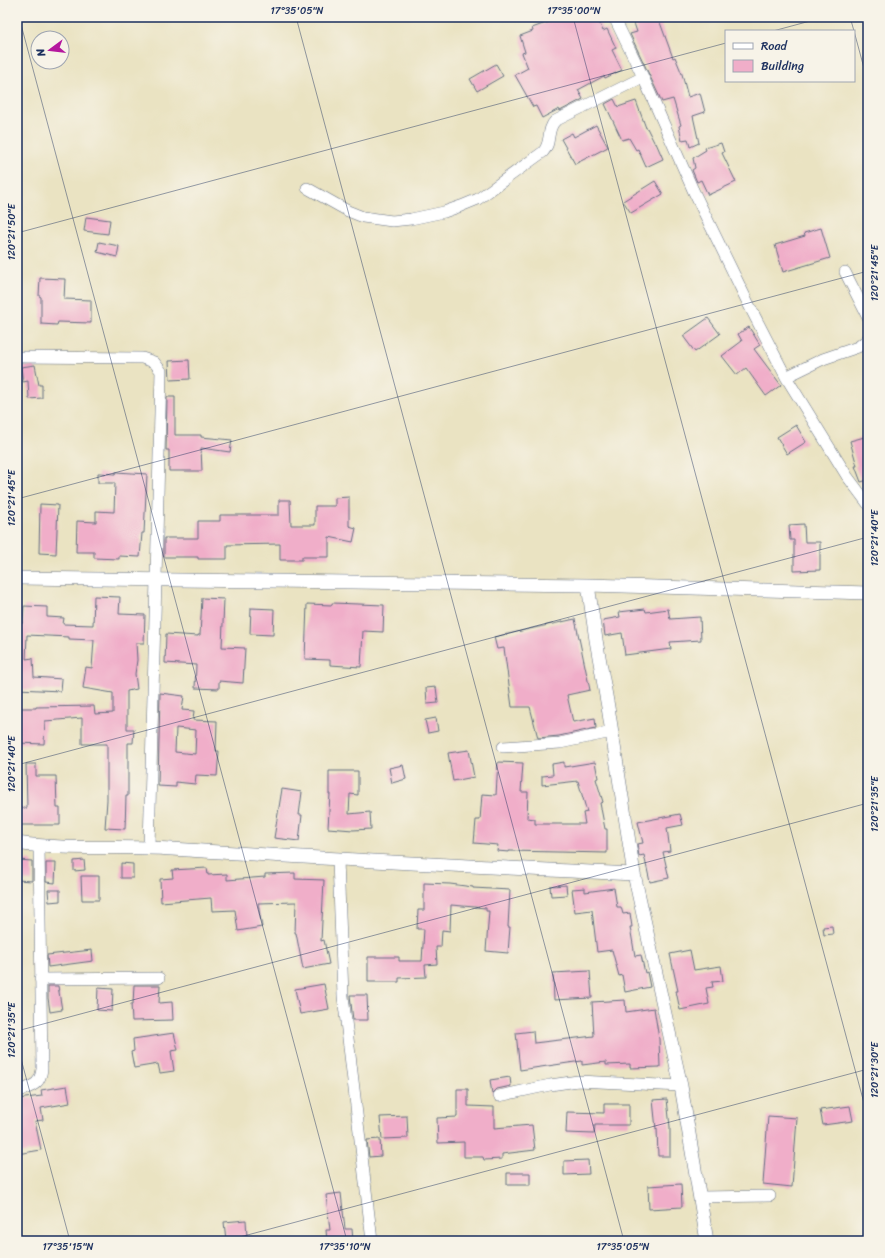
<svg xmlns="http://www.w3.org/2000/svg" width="885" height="1258" font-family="Sriracha,sans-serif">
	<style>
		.building { fill: #f0aec9; fill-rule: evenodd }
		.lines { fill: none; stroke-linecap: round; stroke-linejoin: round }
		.minor-casing { stroke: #636e81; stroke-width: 12 }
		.tertiary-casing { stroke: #636e81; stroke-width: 14 }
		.minor { stroke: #fff; stroke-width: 11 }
		.tertiary { stroke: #fff; stroke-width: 13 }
		.ticks { fill: none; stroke: #1b2f5e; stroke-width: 1; stroke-opacity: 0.45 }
		.neatline { fill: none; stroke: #1b2f5e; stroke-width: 1.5 }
		.ticks-label { font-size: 10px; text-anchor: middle; fill: #1b2f5e }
	</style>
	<rect width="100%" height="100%" fill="#f7f3e8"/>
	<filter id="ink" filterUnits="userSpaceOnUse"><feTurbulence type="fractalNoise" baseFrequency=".025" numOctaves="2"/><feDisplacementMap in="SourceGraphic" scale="8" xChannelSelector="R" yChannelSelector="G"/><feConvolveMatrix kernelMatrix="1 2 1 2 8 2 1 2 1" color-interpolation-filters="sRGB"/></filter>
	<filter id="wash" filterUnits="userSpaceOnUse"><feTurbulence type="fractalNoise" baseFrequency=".012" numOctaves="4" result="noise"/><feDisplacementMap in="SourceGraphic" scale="16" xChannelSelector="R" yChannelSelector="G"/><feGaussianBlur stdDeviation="0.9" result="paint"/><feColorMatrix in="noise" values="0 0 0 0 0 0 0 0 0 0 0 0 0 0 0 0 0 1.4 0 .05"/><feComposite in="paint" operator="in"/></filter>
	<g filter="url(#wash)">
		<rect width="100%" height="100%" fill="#eae3c2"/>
		<g id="blocks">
			<path class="building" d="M553,17H597L603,31L607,29L616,48L612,50L622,70L605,78L604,76L578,90L583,99L560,111L559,109L542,118L536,106L533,107L515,75L528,68L522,53L525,52L520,36L533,31L532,28L554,20Z
				M632,17H658L673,58L675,57L682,74L688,97L700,93L705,112L693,116L699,143L690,147L688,139L682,140L679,126L681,125L673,99L662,102L630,34L637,32Z
				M496,64L503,76L477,91L470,79Z
				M614,99L618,107L636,101L646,128H647L655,144L656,143L663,159L646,167L638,149L636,150L629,138L622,140L605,104Z
				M596,125L608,147L575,164L561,139L572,133L574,137Z
				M721,143L724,152L722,153L736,182L708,195L701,180L697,182L692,170L695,168L693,158L706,150L705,148Z
				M655,181L663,194L631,213L623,201Z
				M86,217L110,220L108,234L84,231Z
				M821,228L830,258L783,272L775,245L805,236L804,233Z
				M99,242L119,246L117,257L97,252Z
				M40,278L65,279L64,299L91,300V323L58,322L57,325L41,324V297L39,296Z
				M708,318L720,334L695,352L683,336Z
				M749,327L760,345L754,349L781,385L766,396L746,368L737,375L722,356L742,341L738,334Z
				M189,360L190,379L170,380L169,361Z
				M35,365L39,385H42V398L29,399L28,381L23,382L21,367Z
				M167,397H175V435H201V437L232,440L230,452L201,448L202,471H169V450H166Z
				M796,425L806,442L787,454L777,437Z
				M868,436V480L861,482L855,466H857L850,441Z
				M116,472L147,474L144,533H142L140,557L119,556V559L94,558V552H76L77,521L96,522V511L114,512L115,483H98V473L115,474Z
				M349,497V526L356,528L353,542L329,537V557H302V560H280V544L227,545V559H198V557H164V538H198V521H220V515H279V500H290L291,525H315V506H335V498Z
				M40,504L58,505L56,554L39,553Z
				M804,524L805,542H820V570L794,571V540H790L789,525Z
				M94,596L120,597L119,614L145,615L144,643H136L137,660L135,674L137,689L127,691V729H134L133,743H128V796H126L125,829L105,828L107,800V744H82V718L45,721L44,744L17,743V708H36V707L94,706L95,714L113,713V693L83,688L86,667L92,668L94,640L69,639V637L27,635L26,659L33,658L34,677L62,679L61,691L17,689V623H23L24,606L47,607V617L64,618L63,624L93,625Z
				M202,598L224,599L222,647L245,648L243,683L219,681V689L195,688L196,665L165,663L166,634L198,636V635H200Z
				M332,603L384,605L383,632L363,631L361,667L330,665V660L305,659L307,604L332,605Z
				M251,608L274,609L273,635L250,634Z
				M645,609L646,612L668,609L670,619L700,617L701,640L670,642L671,649L625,655L622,633L605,636L603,620L620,617L619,612Z
				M575,619L590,690L567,695L573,722L595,718L596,728L559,736L538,738L530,707H512L504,648L497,649L494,637Z
				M436,687L438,703L427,704L426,688Z
				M160,693L184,696L182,710L194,711L193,720L217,721L216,751H219L217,776L196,775L195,784L176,782V787L158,786ZM176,728L196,730L195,754L175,752Z
				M436,718L438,731L428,733L425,720Z
				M469,750L474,777L453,781L448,753Z
				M498,762L523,763L521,792H528L527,818L535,819V824H585L583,813L587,812L578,781L542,785V776L553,775L552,764L564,762V767L595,762L598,778L596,779L603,802L600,803L605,829H607V853L509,851V852L497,851L498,845L474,843L476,820H480L482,794L496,795Z
				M26,764H36V776H56L57,808H60V825H17V808H27Z
				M403,765L406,779L392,783L389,768Z
				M329,771H358V795L350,794L349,814L370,812L371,829L353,830L328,828L330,794H329Z
				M282,789L302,792L299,815H302L299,841L274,838Z
				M680,814L683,825L667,828L670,851L663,852L669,878L650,882L644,855L639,856L637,844L643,843L638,822Z
				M18,860L32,861V881L17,880Z
				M84,860L85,870L74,871V861Z
				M46,863H56L55,883L46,882Z
				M121,863L133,864V878H121Z
				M207,868L208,875L227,874V880L265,877V874L295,873V879L324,880L321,941L324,940L329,964L303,969L296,933H295L296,902L258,903L262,927L238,931L235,910L212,911L211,898L161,902L160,879L173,878L172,870Z
				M81,876H99V900H82Z
				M424,883L450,884L473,887V888L510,890L508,927H510L508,953L486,951L489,911H486V908L451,905L450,931L442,930L441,947H436L437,964L425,965L426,977L399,978V982H368V957H399V961H422L424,929H417L418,910H424Z
				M566,885L567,895L551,896L550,886Z
				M585,888V892L614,888L617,907H621L623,914L630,913L632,927H630L635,956L641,955L645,973L647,972L650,987L625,992L622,975L619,976L612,950L597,952L592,910L575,912L572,889Z
				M48,890H60V901L49,902Z
				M832,926L833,934L824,935L823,927Z
				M92,950L93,961L48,967L47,955Z
				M690,950L694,970L721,966L723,981L712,982L713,987L706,988L709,1004L680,1010L676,991H678L670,954Z
				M590,971L592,998L554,1000L553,973Z
				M324,984L329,1009L300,1014L295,989Z
				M134,985H160L159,1003L172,1002L173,1020L132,1021L131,1004H133Z
				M48,986H58L62,1010L50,1012L48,998Z
				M98,988L113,989L112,1011L97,1010Z
				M350,995H367L368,1020H353Z
				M625,1000L626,1012L654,1008L659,1039L660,1067L630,1068V1064L606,1065V1062L582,1065V1061L520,1070L516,1033L533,1031L534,1043L594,1036L592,1002Z
				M174,1033L178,1050L171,1051L174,1071L160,1073L158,1064L134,1068L131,1052L134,1051L133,1039Z
				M510,1077L511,1086L497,1089L492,1094L490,1080Z
				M67,1086L70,1103L41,1108L43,1120L35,1121L41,1150L17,1154V1099L42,1096L41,1090Z
				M457,1089H468V1106L494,1107V1128L532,1125L535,1150L502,1154V1159L484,1160L483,1157H464V1142L438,1143L437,1118L457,1117Z
				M667,1099L670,1127V1156H658L657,1128L656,1129L653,1100Z
				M604,1104H629V1125H595L594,1134L566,1133L567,1112L604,1113Z
				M850,1106L853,1121L823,1125L820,1110Z
				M407,1116L408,1138L382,1139L380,1117Z
				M768,1116L797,1118L792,1187L763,1184Z
				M380,1139L381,1156L369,1157L367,1140Z
				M588,1160L589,1174L564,1175V1161Z
				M507,1173H530V1185H507Z
				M681,1184L682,1207L649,1209L648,1186Z
				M341,1193L345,1229H352L353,1241H327L326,1230H330L326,1195Z
				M246,1220L247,1238L226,1240L224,1222Z"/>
		</g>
	</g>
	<g filter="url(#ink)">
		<use href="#blocks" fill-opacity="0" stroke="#636e81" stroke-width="1"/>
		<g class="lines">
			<g class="minor-casing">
				<path id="minor" d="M614,17L643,77L693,190L750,307L786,377L847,476L868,504
					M307,188L348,211L363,217L392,221L411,219L444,212L461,206L478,199L543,152C552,143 546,130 555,121L643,77
					M845,272L868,317
					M17,357L142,358L154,362L161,371L156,579L149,847
					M786,377L823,359L858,347L868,339
					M503,747L560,743L612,732
					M338,860L343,996L372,1241
					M40,979L159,978
					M17,1092C31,1086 40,1086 42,1069L39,846
					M499,1096L550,1085L578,1081L681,1086
					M700,1197L770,1196"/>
			</g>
			<g class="tertiary-casing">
				<path id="tertiary" d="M17,578L588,585L868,593
					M588,585L596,640L608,707L634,874L681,1086L707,1241
					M17,843C68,851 121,845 172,849C326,859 480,867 634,874"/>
			</g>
			<use href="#minor" class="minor"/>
			<use href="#tertiary" class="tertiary"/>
		</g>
	</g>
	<path class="ticks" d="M19,17L347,1241M296,17L624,1241M573,17L868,1118M850,17L854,31M773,31L825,17M854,31L868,83M17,233L726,43M17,499L868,271M17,765L868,537M17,1031L868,803M17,1044L70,1241M225,1241L868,1069"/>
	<rect width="885" height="1258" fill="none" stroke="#f7f3e8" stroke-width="44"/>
	<rect x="725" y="30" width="130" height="52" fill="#f7f3e8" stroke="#9fa5b1"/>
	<rect x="733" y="43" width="20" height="6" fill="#ffffff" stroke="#9fa5b1"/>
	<text x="761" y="50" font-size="12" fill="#1b2f5e">Road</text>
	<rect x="733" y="60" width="20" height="12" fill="#f0aec9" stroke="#9fa5b1"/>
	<text x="761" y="70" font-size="12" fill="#1b2f5e">Building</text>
	<g transform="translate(50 50) rotate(255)"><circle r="19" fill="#f7f3e8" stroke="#9fa5b1"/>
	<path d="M0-3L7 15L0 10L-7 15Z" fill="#b5179e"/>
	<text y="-6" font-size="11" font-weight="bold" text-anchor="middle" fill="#1b2f5e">N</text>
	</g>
	<rect x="22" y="22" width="841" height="1214" class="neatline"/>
	<g class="ticks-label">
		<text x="297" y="14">17°35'05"N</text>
		<text x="574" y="14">17°35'00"N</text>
		<text transform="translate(11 232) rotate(-90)" y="4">120°21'50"E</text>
		<text transform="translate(874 273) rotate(-90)" y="4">120°21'45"E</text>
		<text transform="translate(11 498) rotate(-90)" y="4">120°21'45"E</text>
		<text transform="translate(874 538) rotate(-90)" y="4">120°21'40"E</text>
		<text transform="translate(11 764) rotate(-90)" y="4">120°21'40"E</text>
		<text transform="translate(874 804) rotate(-90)" y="4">120°21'35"E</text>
		<text transform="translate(11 1030) rotate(-90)" y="4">120°21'35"E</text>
		<text transform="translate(874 1070) rotate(-90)" y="4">120°21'30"E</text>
		<text x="68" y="1250">17°35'15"N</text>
		<text x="345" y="1250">17°35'10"N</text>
		<text x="623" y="1250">17°35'05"N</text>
	</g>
</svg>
